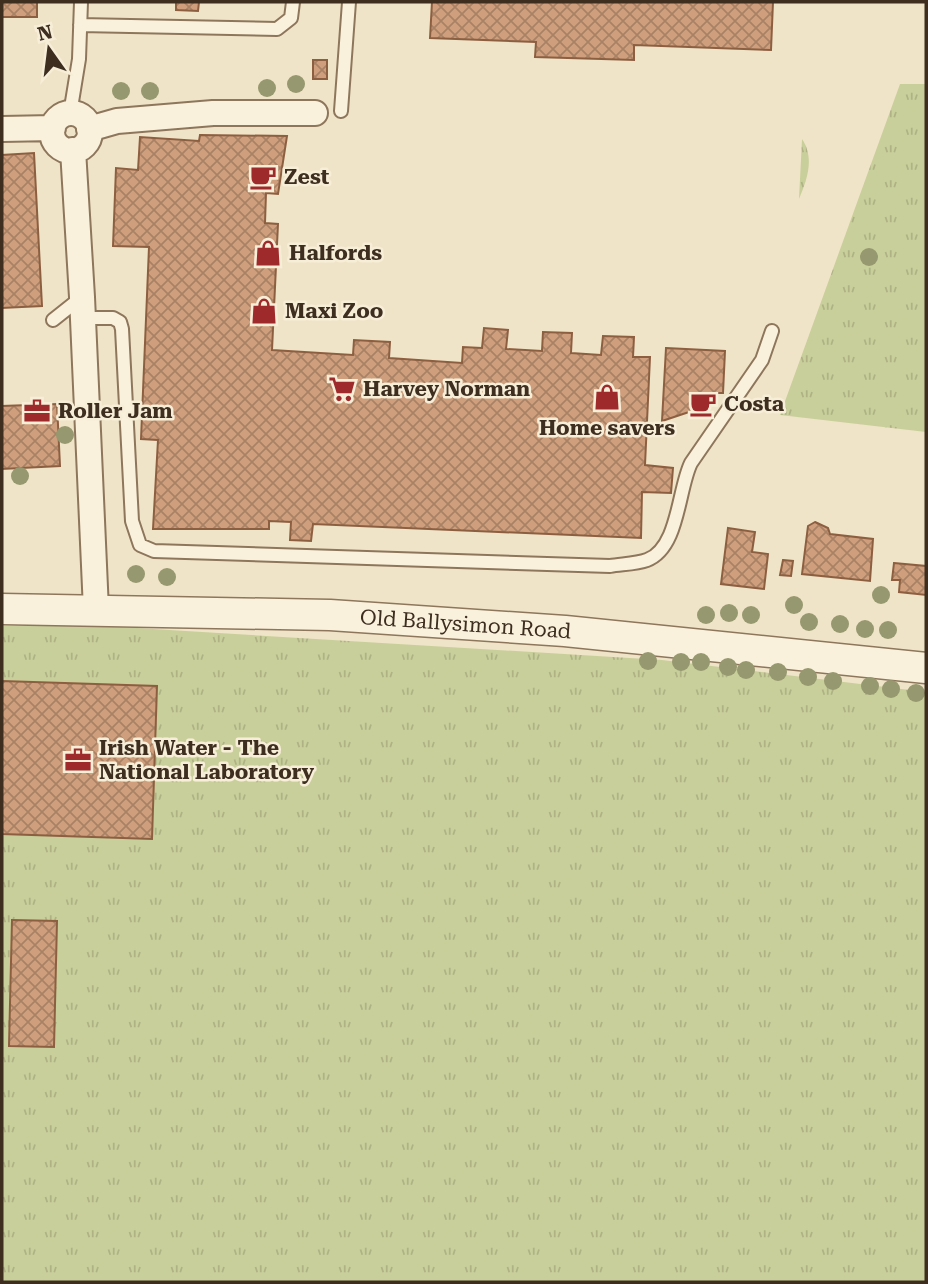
<svg xmlns="http://www.w3.org/2000/svg" width="928" height="1284" font-family="'Roboto Serif',serif">
	<style>
		.grass { fill: url(#grass-tufts) }
		.building { fill: url(#building-cross-hatch); stroke: #8d5f41; stroke-width: 2 }
		.lines { fill: none; stroke-linecap: round; stroke-linejoin: round }
		.service-casing { stroke: #8d765c; stroke-width: 16 }
		.minor-casing { stroke: #8d765c; stroke-width: 28 }
		.tertiary-casing { stroke: #8d765c; stroke-width: 33 }
		.service { stroke: #faf1dc; stroke-width: 12 }
		.minor { stroke: #faf1dc; stroke-width: 24 }
		.tertiary { stroke: #faf1dc; stroke-width: 30 }
		.tree { fill: #96986f }
		.labels { text-anchor: middle; dominant-baseline: central; stroke-width: 5; stroke-linejoin: round; paint-order: stroke }
		.poi-label { font-size: 21px; font-weight: bold; fill: #3d2e20; stroke: #f7eed8; text-anchor: start }
		.street-label { font-size: 21px; fill: #3d2e20; stroke: #f7eed8 }
	</style>
	<defs>
		<pattern id="grass-tufts" width="24" height="20" patternUnits="userSpaceOnUse" patternTransform="scale(1.75)"><rect width="24" height="20" fill="#c9cf9b"/><path d="M3 7l-1-3M5 7V3M7 7l1-3M15 17l-1-3M17 17v-4M19 17l1-3" fill="none" stroke="#aeb285"/></pattern>
		<pattern id="building-cross-hatch" width="8" height="8" patternUnits="userSpaceOnUse" patternTransform="scale(1.75)"><rect width="8" height="8" fill="#cf9f7d"/><path d="M0 0l8 8M0 8l8-8" fill="none" stroke="#a98266"/></pattern>
	</defs>
	<rect width="100%" height="100%" fill="#f0e4c8"/>
	<path class="grass" d="M900,84H926V432L780,415Z
		M802,139C815,158 807,180 799,199Z
		M2,626H104L662,660L926,692V1282H2Z"/>
	<path class="building" d="M2,2H37V17H2Z
		M176,2H199L198,11L176,10Z
		M432,2H773L771,50L634,45V60L535,57L536,42L430,38Z
		M313,60H327V79H313Z
		M200,135L287,136L278,194L266,193L265,223L278,224L272,350L353,355L354,340L390,342L389,358L462,363L463,347L482,348L484,328L508,330L506,349L542,351L543,332L572,333L571,353L601,355L603,336L634,337L633,357H650L645,465L673,468L671,493L642,492L641,538L313,524L311,541L290,540L291,522L269,521V529H153L158,440L141,439L149,247L113,246L116,168L138,170L140,137L199,141Z
		M34,153L42,306L2,308V155Z
		M666,348L725,351L723,393H713V404L662,421Z
		M57,404L60,466L2,469V406Z
		M815,522L828,528L830,534L873,539L870,581L802,574L808,526Z
		M728,528L755,532L752,552L768,554L764,589L721,584Z
		M783,560L793,561L791,576L780,575Z
		M894,563L926,566V595L899,592L900,580H892Z
		M2,681L157,686L152,839L2,834Z
		M12,920L57,921L54,1047L9,1046Z"/>
	<g class="lines">
		<g class="service-casing">
			<path id="service" d="M80,25L277,29L291,18L293,2
				M341,111L349,2
				M70,114L79,59L81,2
				M83,318H113L120,322L122,329L132,521L140,545L154,551L610,566C621,564 636,564 647,560C679,548 678,489 691,463L762,360L772,331
				M53,320L82,297"/>
		</g>
		<g class="minor-casing">
			<path id="minor" d="M52 132a19 19 0 1 1 38 0a19 19 0 1 1-38 0Z
				M2,129L53,128
				M89,129L117,121L213,113H315
				M73,150L82,297L96,610"/>
		</g>
		<g class="tertiary-casing">
			<g id="tertiary">
				<path id="s1" d="M2,609L330,615L565,631L926,668"/>
			</g>
		</g>
		<use href="#service" class="service"/>
		<use href="#minor" class="minor"/>
		<use href="#tertiary" class="tertiary"/>
	</g>
	<g class="tree">
		<circle cx="296" cy="84" r="9"/>
		<circle cx="267" cy="88" r="9"/>
		<circle cx="121" cy="91" r="9"/>
		<circle cx="150" cy="91" r="9"/>
		<circle cx="869" cy="257" r="9"/>
		<circle cx="65" cy="435" r="9"/>
		<circle cx="20" cy="476" r="9"/>
		<circle cx="136" cy="574" r="9"/>
		<circle cx="167" cy="577" r="9"/>
		<circle cx="881" cy="595" r="9"/>
		<circle cx="794" cy="605" r="9"/>
		<circle cx="729" cy="613" r="9"/>
		<circle cx="706" cy="615" r="9"/>
		<circle cx="751" cy="615" r="9"/>
		<circle cx="809" cy="622" r="9"/>
		<circle cx="840" cy="624" r="9"/>
		<circle cx="865" cy="629" r="9"/>
		<circle cx="888" cy="630" r="9"/>
		<circle cx="648" cy="661" r="9"/>
		<circle cx="681" cy="662" r="9"/>
		<circle cx="701" cy="662" r="9"/>
		<circle cx="728" cy="667" r="9"/>
		<circle cx="746" cy="670" r="9"/>
		<circle cx="778" cy="672" r="9"/>
		<circle cx="808" cy="677" r="9"/>
		<circle cx="833" cy="681" r="9"/>
		<circle cx="870" cy="686" r="9"/>
		<circle cx="891" cy="689" r="9"/>
		<circle cx="916" cy="693" r="9"/>
	</g>
	<defs>
		<g id="cafe-bare" transform="scale(2.1)"><path d="M-5.5-4.5H6V0H3Q3 3.5 0 3.5H-2.5Q-5.5 3.5-5.5 0ZM3-3.2v2h1.7v-2ZM-6 4.5H4V6H-6Z" fill="#9e2a2b" stroke="#f7eed8" stroke-width="2.5" paint-order="stroke"/></g>
		<g id="shop-bare" transform="scale(2.1)"><path d="M-5-2.5h2.3a2.7 3.5 0 0 1 5.4 0H5L5.5 6h-11ZM-1.5-2.5h3a1.5 2.3 0 0 0-3 0Z" fill="#9e2a2b" stroke="#f7eed8" stroke-width="2.5" paint-order="stroke"/></g>
		<g id="supermarket-bare" transform="scale(2.1)"><path d="M-6-5.5h2.5l.6 2H6L4.5 2H-2.5L-4.4-4H-6ZM-1.5 3.2a1.3 1.3 0 1 0 .1 0ZM3 3.2a1.3 1.3 0 1 0 .1 0Z" fill="#9e2a2b" stroke="#f7eed8" stroke-width="2.5" paint-order="stroke"/></g>
		<g id="office-bare" transform="scale(2.1)"><path d="M-6-3h4V-5.5h4V-3h4V5H-6ZM-1-4.5V-3h2v-1.5ZM-6 0V1H6V0Z" fill="#9e2a2b" stroke="#f7eed8" stroke-width="2.5" paint-order="stroke"/></g>
	</defs>
	<g fill-rule="evenodd">
		<use href="#cafe-bare" x="263" y="177"/>
		<use href="#shop-bare" x="268" y="253"/>
		<use href="#shop-bare" x="264" y="311"/>
		<use href="#supermarket-bare" x="342" y="389"/>
		<use href="#shop-bare" x="607" y="397"/>
		<use href="#cafe-bare" x="703" y="404"/>
		<use href="#office-bare" x="37" y="411"/>
		<use href="#office-bare" x="78" y="760"/>
	</g>
	<g class="labels">
		<g class="poi-label">
			<text x="284" y="177">Zest</text>
			<text x="289" y="253">Halfords</text>
			<text x="285" y="311">Maxi Zoo</text>
			<text x="363" y="389">Harvey Norman</text>
			<text x="724" y="404">Costa</text>
			<text x="58" y="411">Roller Jam</text>
			<text x="607" y="428" text-anchor="middle">Home savers</text>
			<text x="99" y="748">Irish Water - The<tspan x="99" dy="24">National Laboratory</tspan></text>
		</g>
		<g class="street-label">
			<text stroke="none"><textPath href="#s1" startOffset="464">Old Ballysimon Road</textPath></text>
		</g>
	</g>
	<rect width="928" height="1284" fill="none" stroke="#3d2e20" stroke-width="7"/>
	<g transform="translate(49 49) rotate(346)" stroke="#f7eed8" stroke-width="5" paint-order="stroke">
	<path d="M0-5L12 26L0 18L-12 26Z" fill="#3d2e20"/>
	<text y="-10" font-size="19" font-weight="bold" text-anchor="middle" fill="#3d2e20">N</text>
	</g>
</svg>
